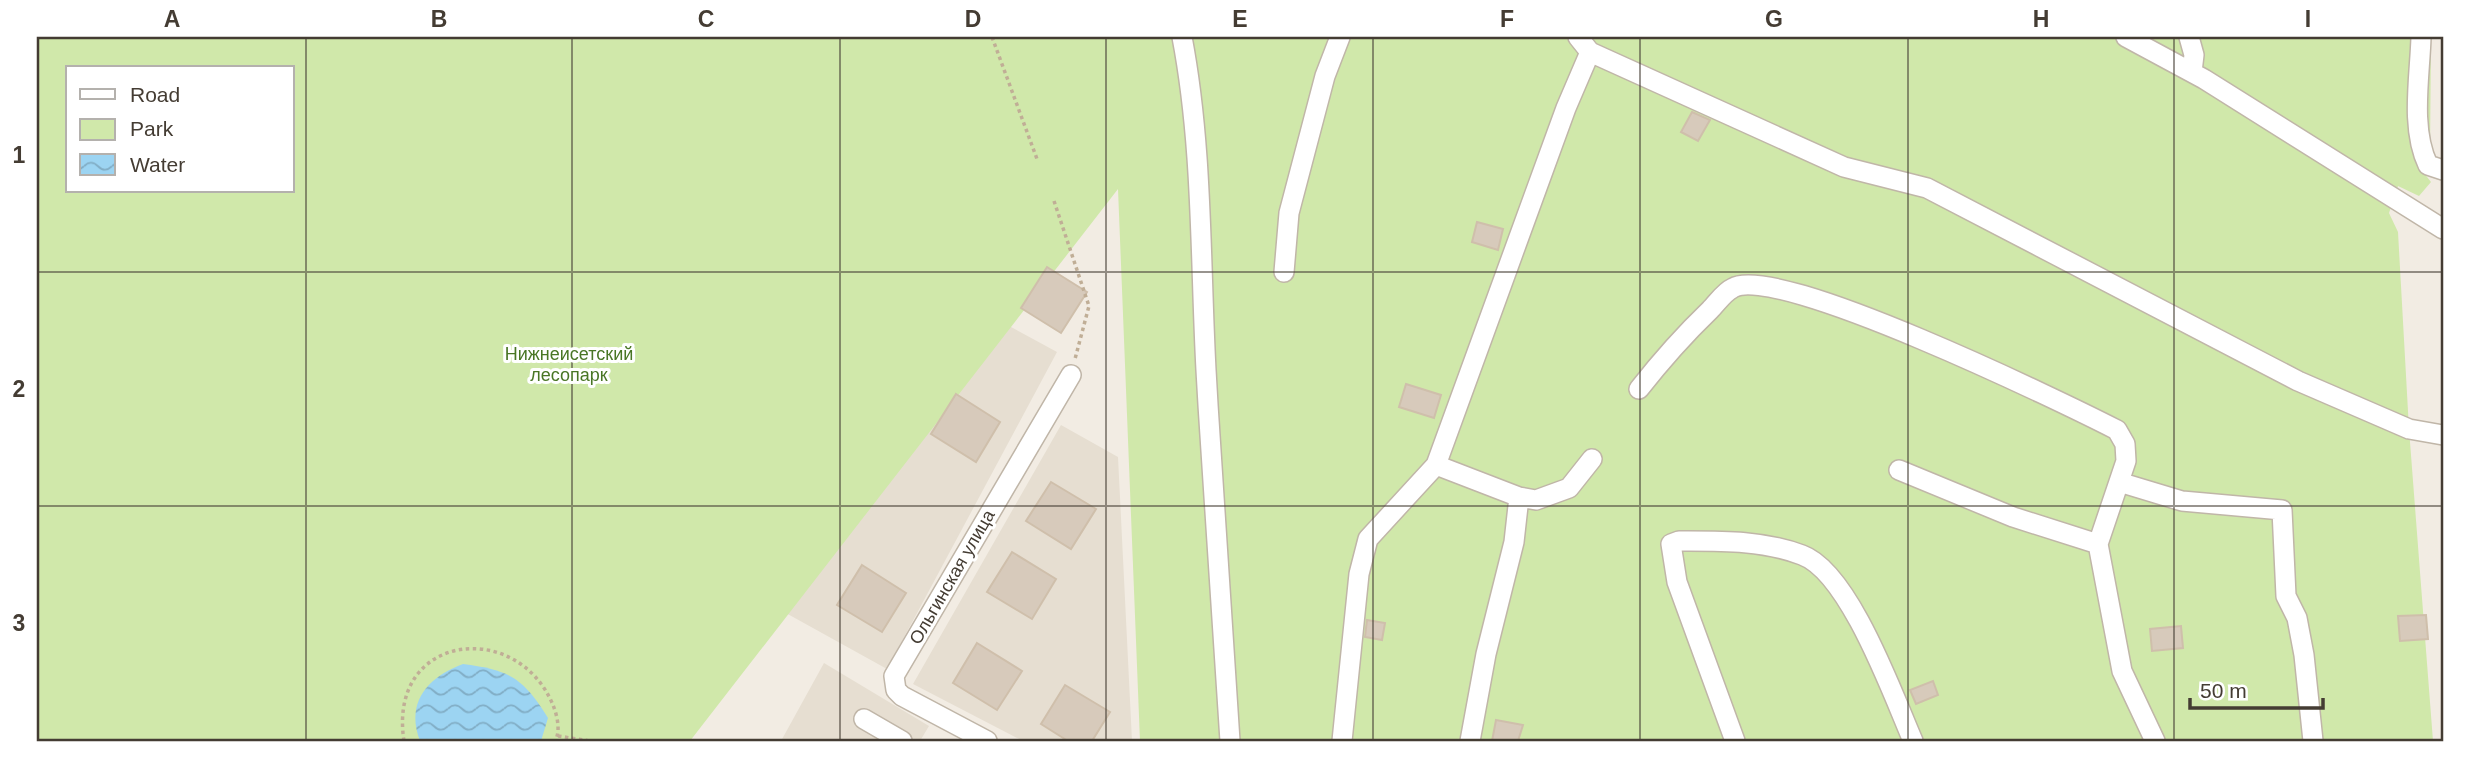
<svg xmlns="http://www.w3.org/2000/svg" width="2480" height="778" font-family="Helvetica,sans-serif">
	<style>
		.residential { fill: #e6ded1 }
		.green { fill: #d0e8aa; fill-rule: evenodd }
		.water { fill: url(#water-waves) }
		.building { fill: #d7cabb; stroke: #cfbfab; stroke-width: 2 }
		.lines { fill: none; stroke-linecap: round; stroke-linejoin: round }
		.minor-casing { stroke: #c0b6a8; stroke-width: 22 }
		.path { stroke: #c0ae96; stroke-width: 3.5; stroke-dasharray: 3.5 3.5; stroke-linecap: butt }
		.minor { stroke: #fff; stroke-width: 19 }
		.grid { fill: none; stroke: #443c33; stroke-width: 2; stroke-opacity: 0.55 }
		.labels { text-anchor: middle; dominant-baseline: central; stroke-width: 6; stroke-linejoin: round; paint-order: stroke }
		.park-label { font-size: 18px; fill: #497625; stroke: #fff }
		.street-label { font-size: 18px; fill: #443c33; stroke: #fff }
		.neatline { fill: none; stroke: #443c33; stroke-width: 2.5 }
		.grid-label { font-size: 23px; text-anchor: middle; font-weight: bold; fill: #443c33 }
	</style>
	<defs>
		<pattern id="water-waves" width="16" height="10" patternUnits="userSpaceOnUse" patternTransform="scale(1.75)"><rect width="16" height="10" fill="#9cd4f2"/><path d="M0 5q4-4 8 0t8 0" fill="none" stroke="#81adc5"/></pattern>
	</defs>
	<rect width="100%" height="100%" fill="#f2ece3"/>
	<path class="residential" d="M965,302L1057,352L887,669L775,607Z
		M1061,425L1118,457L1132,741H1023L913,684Z
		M824,663L929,726L920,741H781Z"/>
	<path class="green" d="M37,37H2431L2430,152L2416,163L2431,182L2419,196L2398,186L2389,213L2398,232L2409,429L2433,741H1140L1118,189L690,741H37ZM68,68H292V191H68Z"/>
	<path class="water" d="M463,664C510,670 523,678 548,718L541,741H420C405,702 428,677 463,664Z"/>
	<path class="building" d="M1692,112L1710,120L1698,141L1681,132Z
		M1477,222L1503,229L1498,250L1472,242Z
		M1047,267L1087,292L1061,333L1021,308Z
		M1406,384L1441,395L1434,418L1399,407Z
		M956,394L1000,422L976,462L931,434Z
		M1051,482L1096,509L1071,549L1026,521Z
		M1012,552L1056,579L1032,619L987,592Z
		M862,565L906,593L882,632L837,605Z
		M2426,615L2428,639L2400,641L2398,616Z
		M1367,620L1385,623L1382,640L1365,637Z
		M2181,626L2183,648L2152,651L2150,629Z
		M977,643L1022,671L997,710L953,683Z
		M1933,681L1938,695L1916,704L1910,690Z
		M1065,685L1110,712L1092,741H1068L1041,724Z
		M1496,720L1523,725L1518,741H1492Z"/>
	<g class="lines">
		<g class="minor-casing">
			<path id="minor" d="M1182,37C1203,147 1200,258 1206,370C1213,494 1222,618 1230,741
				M1578,37L1590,52L1844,167L1927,188L2298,381L2409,429L2443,435
				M2126,37L2204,79L2443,229
				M2189,37L2194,55L2192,72
				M2421,37C2420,76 2410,128 2428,165L2443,170
				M1284,272L1289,213L1325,76L1340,37
				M1639,389C1661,361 1684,335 1710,310C1717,303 1724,292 1733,288C1775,262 2064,403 2117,430L2125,444L2126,461L2098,544L2122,671L2155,741
				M1436,465L1519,497L1536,500L1569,488L1592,459
				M1899,470L2013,517L2098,544
				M2119,482L2182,501L2282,510L2286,596L2297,618L2304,655L2313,741
				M864,719L902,741
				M987,741L902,696L896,690L894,676L1071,375
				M1342,741L1359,574L1368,539L1436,465L1566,108L1590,52
				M1470,741L1486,654L1514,542L1519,497
				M1735,741L1677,582L1671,544L1679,541C1721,541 1762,540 1802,555C1849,572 1893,695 1913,741"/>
		</g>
		<path class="path" d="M992,37L1037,159
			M1054,201L1089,306L1075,359
			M558,736L590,741
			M404,741C387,633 517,618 553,705C557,715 561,731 555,741"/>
		<use href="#minor" class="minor"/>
	</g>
	<path class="grid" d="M306,37V741M572,37V741M840,37V741M1106,37V741M1373,37V741M1640,37V741M1908,37V741M2174,37V741M37,272H2443M37,506H2443"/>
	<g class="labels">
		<g class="park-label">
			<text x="569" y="354">Нижнеисетский<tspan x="569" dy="21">лесопарк</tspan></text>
		</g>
		<g class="street-label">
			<text transform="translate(952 577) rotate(-60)">Ольгинская улица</text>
		</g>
	</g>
	<rect width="2480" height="778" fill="none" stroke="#ffffff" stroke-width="77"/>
	<rect x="66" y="66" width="228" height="126" fill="#ffffff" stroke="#b4b1ad" stroke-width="2"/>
	<rect x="80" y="89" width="35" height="10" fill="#ffffff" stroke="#b4b1ad" stroke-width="2"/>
	<text x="130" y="102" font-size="21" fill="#443c33">Road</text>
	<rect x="80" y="119" width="35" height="21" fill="#d0e8aa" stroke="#b4b1ad" stroke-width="2"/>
	<text x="130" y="136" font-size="21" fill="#443c33">Park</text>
	<rect x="80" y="154" width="35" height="21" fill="url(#water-waves)" stroke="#b4b1ad" stroke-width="2"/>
	<text x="130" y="172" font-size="21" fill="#443c33">Water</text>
	<path d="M2190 698v10h133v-10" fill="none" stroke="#443c33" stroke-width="3.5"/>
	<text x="2200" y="698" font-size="21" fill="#443c33" stroke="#ffffff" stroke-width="5" paint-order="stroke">50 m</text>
	<rect x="38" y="38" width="2404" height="702" class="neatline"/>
	<g class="grid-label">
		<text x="172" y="27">A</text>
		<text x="439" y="27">B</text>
		<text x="706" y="27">C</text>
		<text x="973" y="27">D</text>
		<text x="1240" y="27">E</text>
		<text x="1507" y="27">F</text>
		<text x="1774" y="27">G</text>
		<text x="2041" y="27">H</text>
		<text x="2308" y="27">I</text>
		<text x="19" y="163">1</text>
		<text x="19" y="397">2</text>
		<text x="19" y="631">3</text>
	</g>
</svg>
